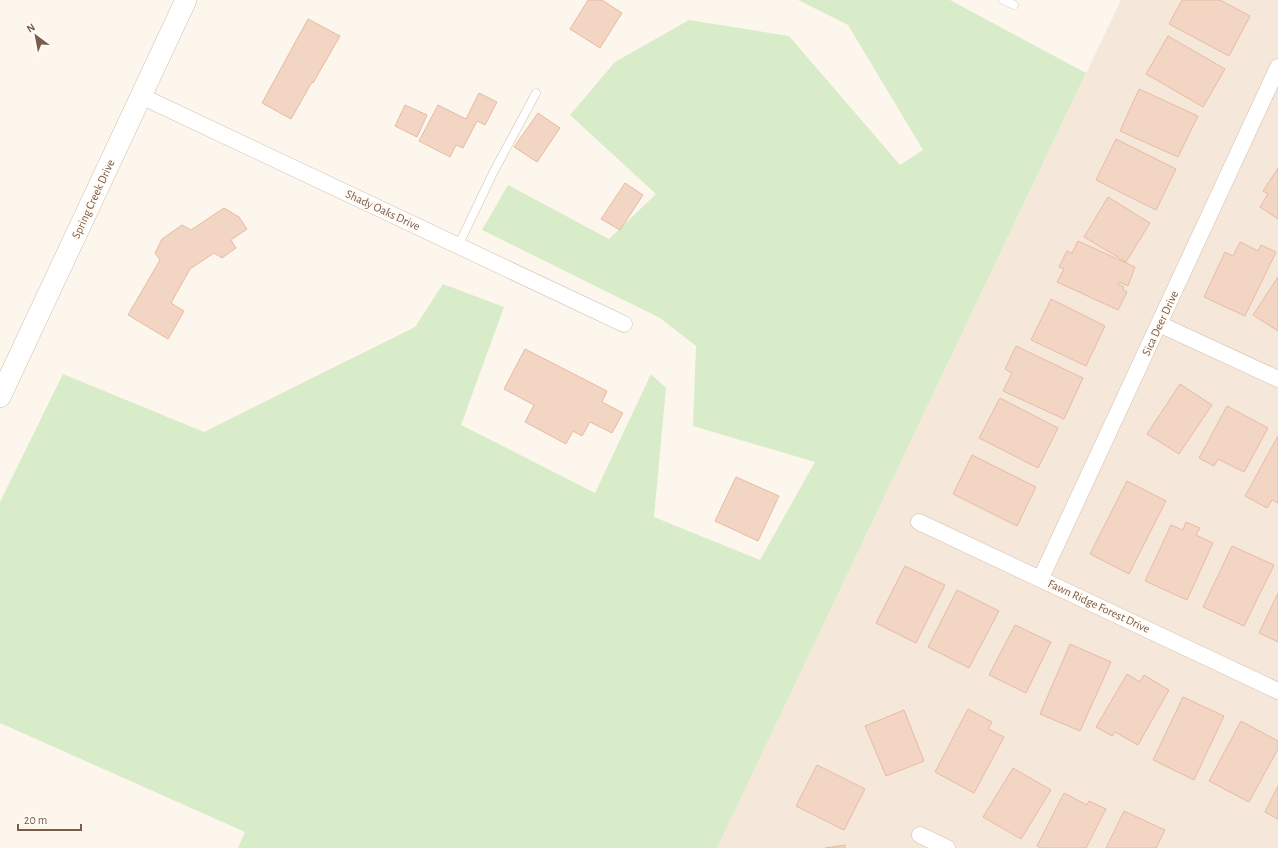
<svg xmlns="http://www.w3.org/2000/svg" width="1278" height="848" font-family="'Alegreya Sans',sans-serif">
	<style>
		.residential { fill: #f5e8da }
		.green { fill: #d8ecc9 }
		.building { fill: #f3d5c3; stroke: #e6bba3 }
		.lines { fill: none; stroke-linecap: round; stroke-linejoin: round }
		.service-casing { stroke: #d1beb0; stroke-width: 9 }
		.minor-casing { stroke: #d1beb0; stroke-width: 17 }
		.tertiary-casing { stroke: #d1beb0; stroke-width: 22 }
		.service { stroke: #fff; stroke-width: 8 }
		.minor { stroke: #fff; stroke-width: 16 }
		.tertiary { stroke: #fff; stroke-width: 21 }
		.labels { text-anchor: middle; dominant-baseline: central; stroke-width: 3.5; stroke-linejoin: round; paint-order: stroke }
		.street-label { font-size: 12px; fill: #7a5c4d; stroke: #fffaf3 }
	</style>
	<rect width="100%" height="100%" fill="#fdf6ec"/>
	<path class="residential" d="M1121,0H1278V848H717Z"/>
	<path class="green" d="M798,0H950L1086,73L717,848H238L245,832L0,723V502L63,374L204,432L415,327L443,284L504,307L461,425L595,493L651,374L666,388L654,517L760,560L815,462L693,426L696,346L660,318L482,230L508,185L609,239L656,194L570,115L615,62L689,20L789,36L900,165L923,150L848,25Z"/>
	<path class="building" d="M588,0H602L622,13L600,48L570,29Z
		M1182,0H1220L1250,16L1229,56L1169,24Z
		M308,19L340,36L313,83L312,82L291,119L262,103Z
		M1168,36L1225,69L1203,107L1146,74Z
		M1139,89L1198,116L1178,157L1120,131Z
		M479,93L497,102L485,125L477,121L463,148L456,145L450,157L419,141L438,105L466,119Z
		M405,105L427,115L417,137L395,126Z
		M538,113L560,128L537,162L514,147Z
		M1116,139L1176,169L1156,210L1096,180Z
		M1278,168V219L1260,207L1268,194L1263,191Z
		M625,183L643,195L620,230L601,219Z
		M1108,197L1150,223L1126,262L1084,237Z
		M224,208L239,217L247,229L231,240L236,248L222,258L214,253L190,269L171,303L184,311L168,339L128,315L160,260L155,253L162,239L182,225L191,230Z
		M1078,241L1135,267L1128,286L1119,282L1118,284L1124,287L1123,290L1127,292L1118,310L1057,282L1064,269L1059,267L1067,251L1072,253Z
		M1240,242L1258,251L1261,245L1276,252L1245,316L1204,297L1225,252L1233,256Z
		M1278,277V331L1253,315Z
		M1051,299L1105,326L1086,366L1031,340Z
		M1016,346L1083,378L1064,419L1003,391L1012,373L1005,369Z
		M525,349L607,391L602,402L623,413L612,433L590,422L582,436L573,431L566,444L525,422L534,405L504,389Z
		M1180,384L1212,405L1179,454L1147,434Z
		M1000,398L1058,428L1038,468L979,438Z
		M1227,406L1268,428L1244,472L1218,459L1214,466L1199,458Z
		M1278,436V503L1272,500L1267,508L1245,496Z
		M972,455L1036,487L1017,526L953,494Z
		M736,477L779,496L758,541L715,521Z
		M1127,481L1166,501L1129,574L1090,554Z
		M1186,522L1200,528L1196,535L1213,543L1187,600L1145,581L1171,525L1183,530Z
		M1232,546L1274,565L1244,626L1203,607Z
		M905,566L945,585L916,643L876,623Z
		M957,590L999,611L969,668L928,647Z
		M1278,593V642L1259,633Z
		M1015,625L1051,642L1026,693L989,675Z
		M1070,644L1111,662L1080,731L1040,714Z
		M1127,674L1140,682L1144,675L1169,690L1138,745L1115,732L1112,736L1096,727Z
		M1183,697L1224,716L1194,780L1153,760Z
		M968,709L992,722L988,729L1004,737L974,793L935,772Z
		M904,710L924,761L886,776L865,726Z
		M1241,721L1278,741V749L1249,802L1209,781Z
		M817,765L865,789L844,830L796,806Z
		M1013,768L1051,790L1021,839L983,817Z
		M1278,786V819L1265,812Z
		M1064,793L1087,805L1089,801L1106,809L1086,848H1041L1037,846Z
		M1124,811L1165,830L1156,848H1106Z
		M845,845V848H825Z"/>
	<g class="lines">
		<g class="service-casing">
			<path id="service" d="M1003,0L1014,5
				M458,246L493,173L536,93"/>
		</g>
		<g class="minor-casing">
			<path id="minor" d="M141,96L624,324
				M1159,324L1278,379
				M919,522L1278,691
				M1041,578L1278,67
				M920,835L947,848"/>
		</g>
		<g class="tertiary-casing">
			<path id="tertiary" d="M0,397L186,0"/>
		</g>
		<use href="#service" class="service"/>
		<use href="#minor" class="minor"/>
		<use href="#tertiary" class="tertiary"/>
	</g>
	<g class="labels">
		<g class="street-label">
			<text transform="translate(93 199) rotate(-65)">Spring Creek Drive</text>
			<text transform="translate(383 210) rotate(25)">Shady Oaks Drive</text>
			<text transform="translate(1160 323) rotate(-65)">Sica Deer Drive</text>
			<text transform="translate(1099 606) rotate(25)">Fawn Ridge Forest Drive</text>
		</g>
	</g>
	<g transform="translate(36 36) rotate(328)" stroke="#fffaf3" stroke-width="3" paint-order="stroke">
	<path d="M0-3L7 15L0 10L-7 15Z" fill="#7a5c4d"/>
	<text y="-6" font-size="11" font-weight="bold" text-anchor="middle" fill="#7a5c4d">N</text>
	</g>
	<path d="M18 824v6h63v-6" fill="none" stroke="#7a5c4d" stroke-width="2"/>
	<text x="24" y="824" font-size="12" fill="#7a5c4d" stroke="#fffaf3" stroke-width="3" paint-order="stroke">20 m</text>
</svg>
